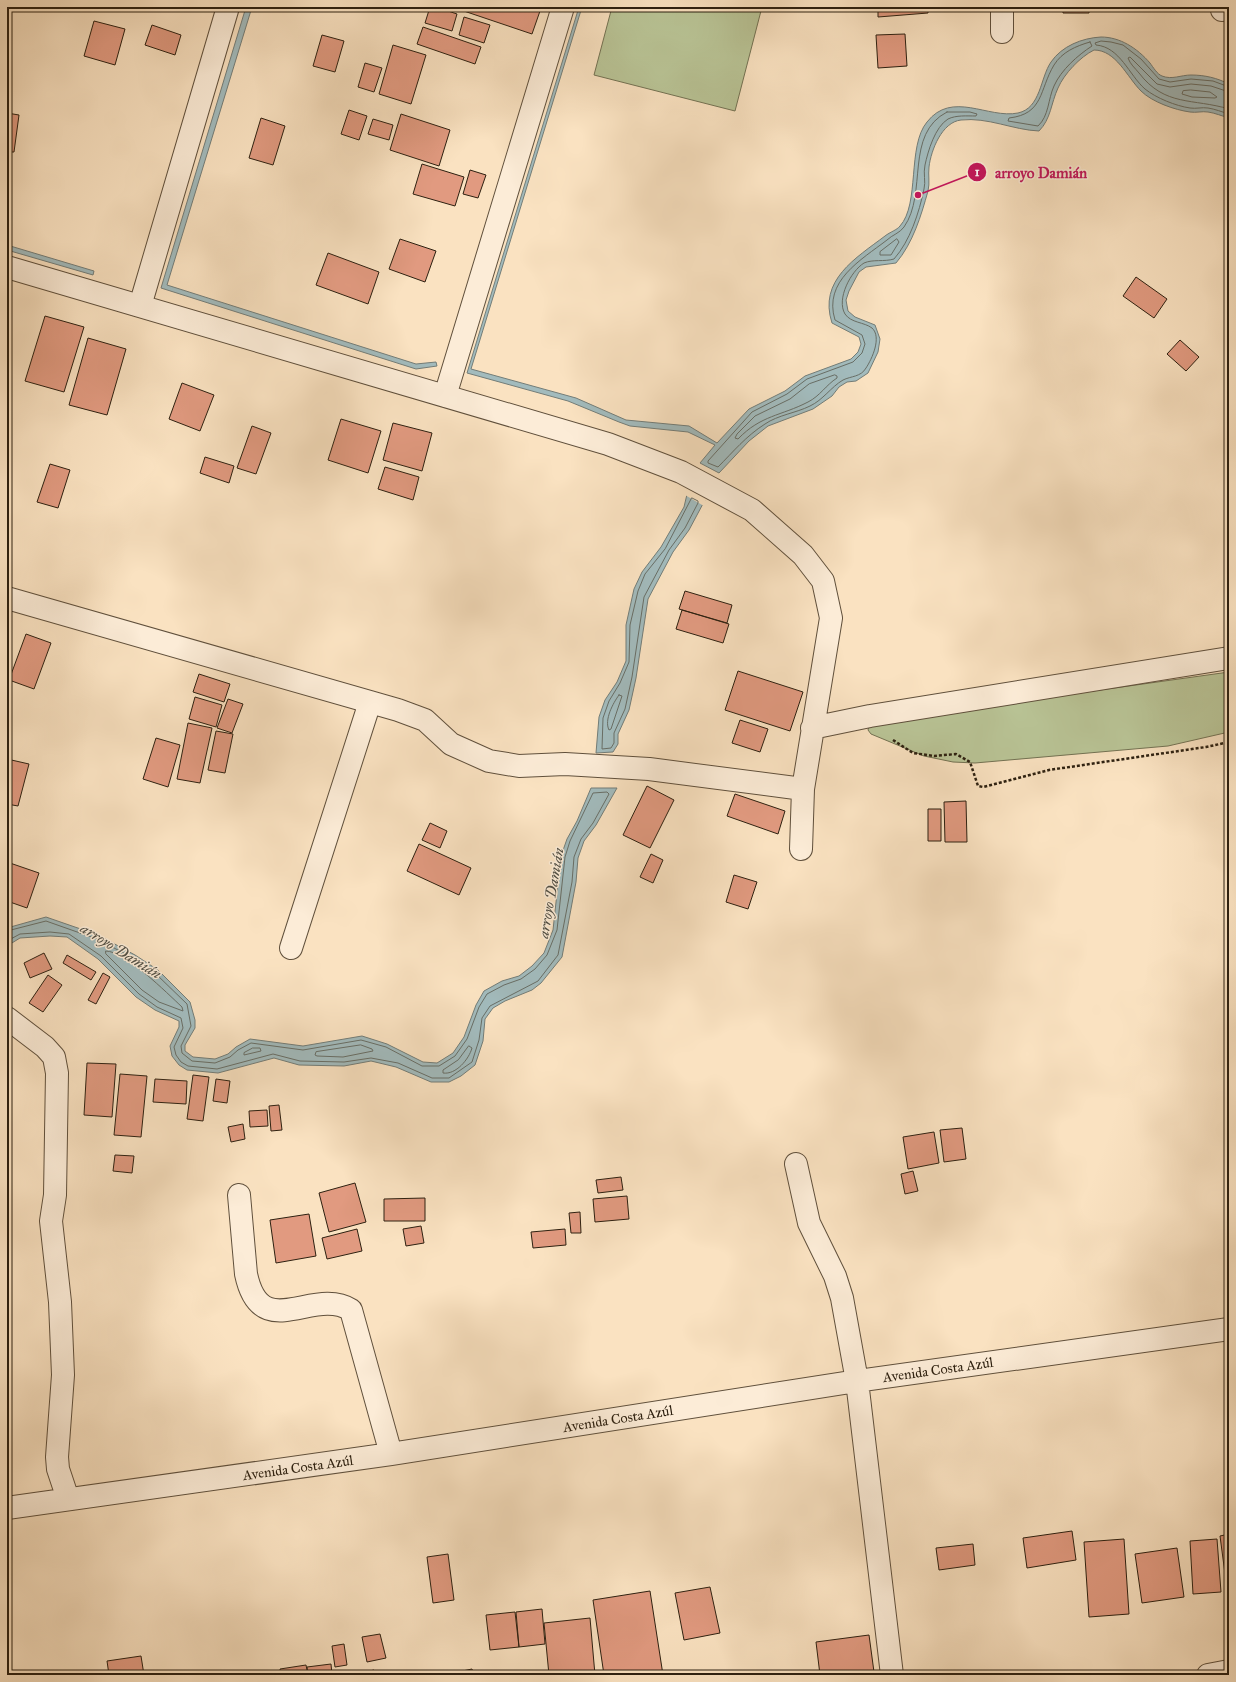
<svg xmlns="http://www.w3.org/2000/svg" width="1236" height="1682" font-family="'IM FELL Great Primer',serif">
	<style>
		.green { fill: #b9c496; stroke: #737253 }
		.water { fill: #a2bbbd; stroke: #737d78 }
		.pier { fill: #fae2c1 }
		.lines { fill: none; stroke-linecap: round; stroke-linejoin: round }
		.shore { stroke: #686e66; stroke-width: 1 }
		.building { fill: #e19a80; stroke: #2d2010 }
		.minor-casing { stroke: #60503c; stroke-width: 24 }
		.path { stroke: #2d2010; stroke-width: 2.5; stroke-dasharray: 3 2; stroke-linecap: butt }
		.minor { stroke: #fcecd7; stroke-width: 22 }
		.labels { text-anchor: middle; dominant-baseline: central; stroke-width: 3; stroke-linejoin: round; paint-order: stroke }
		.street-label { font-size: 14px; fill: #2d2010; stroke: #fcecd7 }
		.water-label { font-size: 15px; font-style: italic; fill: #504e44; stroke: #fcecd7 }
		.leader { fill: none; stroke: #c2185b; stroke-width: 1.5 }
		.callout-dot { fill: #c2185b; stroke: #fcecd7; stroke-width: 1.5 }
		.mark-label { font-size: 12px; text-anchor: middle; font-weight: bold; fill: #fff }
		.callout-label { font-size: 15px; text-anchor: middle; font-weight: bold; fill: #c2185b; stroke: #fcecd7; stroke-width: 3; stroke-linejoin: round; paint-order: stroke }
	</style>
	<rect width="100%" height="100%" fill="#fae2c1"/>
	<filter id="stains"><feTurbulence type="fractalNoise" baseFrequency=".005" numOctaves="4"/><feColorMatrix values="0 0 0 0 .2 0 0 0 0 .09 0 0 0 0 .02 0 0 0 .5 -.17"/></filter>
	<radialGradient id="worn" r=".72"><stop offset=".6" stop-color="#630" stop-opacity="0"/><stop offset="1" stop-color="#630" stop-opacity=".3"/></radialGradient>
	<path class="green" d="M612,7H762L735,111L594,75Z
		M1229,672V732L1168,746L975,763L953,762L924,756L871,734L868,730L869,726L878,721Z"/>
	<path class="water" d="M246,7H252L167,285L416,364L436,362L437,366L416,369L161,288Z
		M579,7H582L471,369L576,398L626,420L689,426L717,443L749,409L785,391L805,376L851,359L858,352L861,344L859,337L832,323C818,280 856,258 885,236C890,232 897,230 900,226C920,204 907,146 927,122C952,90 988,119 1018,113C1041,108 1040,78 1051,62C1062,46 1082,38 1101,37C1120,37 1137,48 1150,63C1153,67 1157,74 1162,76C1172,80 1181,75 1191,75C1205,75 1217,78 1229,84V118C1222,116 1215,113 1208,112C1202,111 1196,113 1190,112C1175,110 1152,102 1141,91C1127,77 1116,50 1094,50C1080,57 1064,74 1058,88C1051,103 1051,119 1039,131C1013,130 988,117 961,120C942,122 931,150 929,167C928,175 930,183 928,191C921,216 913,243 896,263L866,267L859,272L849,291L846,300L848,311L855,317L875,325L880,339L878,352L868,373L856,381L847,382L839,387L832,396L813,409L768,426L749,441L719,473L700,463L715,445L688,432L630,426L619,422L568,401L467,373Z
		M7,245L94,271L93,275L7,250Z
		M688,490L705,500L689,530L673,552L648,599L636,678L629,710L618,734V744L613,752L596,753L599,717L605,700L617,682L626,661V625L634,589L642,572L661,547L684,507Z
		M591,788H617L596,825L584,841L578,858L576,882L562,957L541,983L532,990L505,1001L493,1008L485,1019L483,1041L475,1065L461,1076L449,1082H431L396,1067L371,1061L344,1066L299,1065L274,1058L218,1073L187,1070L179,1065L172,1056L170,1046L179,1027V1021L155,1010L136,997L98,959L67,937L50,936L20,938L7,946V928L46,917L98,935L135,955L158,970L190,1002L195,1020V1028L185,1045V1051L193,1057L215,1059L228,1054L236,1047L250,1039L303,1046L362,1036L387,1044L423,1062L437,1063L453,1053L464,1037L476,1005L484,991L502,981L519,976L532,966L544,953L553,930L561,856L567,839L577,821Z"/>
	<path class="pier" d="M687,489H689L706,499L704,506L685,495Z"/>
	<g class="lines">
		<path class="shore" d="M1090,42L1092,46C1078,55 1061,70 1054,86C1048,99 1049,116 1038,126L1008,121L1009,118C1044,114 1039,90 1054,65C1062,52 1076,46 1090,42Z
			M1229,87L1213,81L1191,79L1170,82L1159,79L1141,59L1123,45L1111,42L1101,41L1095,43L1096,45C1120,47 1129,75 1145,89C1156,98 1176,106 1190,108C1196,109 1202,107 1208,108C1215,109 1222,112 1229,114
			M1191,90L1210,92L1217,97L1215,98L1192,97L1182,94L1183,91Z
			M1229,92L1211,86L1191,84L1170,87L1157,84L1130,57L1128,58C1130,64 1135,68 1139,73C1165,107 1193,98 1229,109
			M947,112H970L977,114L976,116C967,116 956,115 948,119C935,127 928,151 925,165C923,173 926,182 924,189C919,213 910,241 894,259C884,262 873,259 864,263C851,271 836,299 845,314C851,323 864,322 872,328C882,337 872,359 866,368C861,377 851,376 843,380C831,387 823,400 810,406C796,413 778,415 765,424C746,436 733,452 718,467L708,463V461L752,412L787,394L807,379L853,362L862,353L865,344L862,335L835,320C823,281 861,260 887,240C892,235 900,233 904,227C928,193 904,134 947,112Z
			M897,239L899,242L891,255H880V252Z
			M835,375L837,376V378C826,385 820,396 808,402C781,416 761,415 738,439L735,438L737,434L755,416L790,399L809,384Z
			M692,498L698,501V503L685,528L669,550L644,597L632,677L625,709L614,733V743L611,748L602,749L603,718L609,701L620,683L629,662L630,625L638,591L645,574L665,549Z
			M619,695L622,696L611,729L609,730C604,720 613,703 619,695Z
			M7,931L46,921L97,939L133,958L155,973L187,1004L191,1026L181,1046L182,1053L192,1061L215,1063L230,1057L238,1050L251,1043L303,1050L361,1040L386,1047L422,1066H439L455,1056L467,1039L479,1007L487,994L504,985L521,979L535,969L547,955L557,930L565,857L570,841L593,793L607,792L609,794L593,823L581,839L574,857L572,882L558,955L538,981L490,1006L482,1018L479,1040L472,1062L449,1078H432L398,1063L371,1058L344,1062L300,1061L273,1054L217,1069L188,1066L181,1062L176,1055L174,1047L183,1028L181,1018L157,1007L139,994L101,956L69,934L50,932L20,934L7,941
			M106,951C125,951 167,993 182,1007L183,1011L159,1002L142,990L106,954Z
			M361,1045L372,1049L373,1051L343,1057L317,1056L315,1055L316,1052Z
			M469,1046L472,1048C469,1059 456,1075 443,1073V1070L458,1060Z
			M253,1048H260L261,1051L244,1055V1053Z"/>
	</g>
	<path class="building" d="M430,7H436L457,14L452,31L425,23Z
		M452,7H528L540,11L532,34Z
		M878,7H928V13L878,17Z
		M1063,7H1089V13H1063Z
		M464,17L490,25L484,43L459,35Z
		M94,21L125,29L115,65L84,56Z
		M152,25L181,35L175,55L145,45Z
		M423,27L481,47L475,64L417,44Z
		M905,34L907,66L878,68L876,35Z
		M322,35L344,41L335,72L313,66Z
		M393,45L426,55L411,104L379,94Z
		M365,63L382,68L374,92L358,87Z
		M349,110L367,116L359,140L341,134Z
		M7,113L19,115L14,152H7Z
		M401,114L450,130L439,166L390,150Z
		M261,118L285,126L273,165L249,158Z
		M373,119L393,125L389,140L368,134Z
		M422,164L464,177L455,206L413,194Z
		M470,170L486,175L478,198L463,194Z
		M400,239L436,251L425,282L389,269Z
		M328,253L379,272L368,304L316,285Z
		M1136,277L1167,299L1154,318L1123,296Z
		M45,316L84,327L64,392L25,381Z
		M88,338L126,349L107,415L69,405Z
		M1180,340L1199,357L1186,371L1167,354Z
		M182,383L214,395L200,431L169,419Z
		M341,419L381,431L368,473L328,460Z
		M393,423L432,433L422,471L383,460Z
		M252,426L271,433L256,474L237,468Z
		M205,457L234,466L229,483L200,473Z
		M50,464L70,470L58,508L37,502Z
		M385,467L419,477L413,500L378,489Z
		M685,591L732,605L727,623L679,609Z
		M682,610L729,624L723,643L676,629Z
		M26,634L51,643L34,689L9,680Z
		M738,671L803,692L790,731L725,710Z
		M199,674L230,684L224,702L193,692Z
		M195,697L222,705L216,727L189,719Z
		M228,699L243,704L232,733L217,728Z
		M740,720L768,729L760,752L732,743Z
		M188,723L212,728L200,783L177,779Z
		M216,731L233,734L225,773L208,770Z
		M156,738L180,745L168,787L143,779Z
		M7,759L29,764L18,806L7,804Z
		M647,786L674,800L650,848L623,835Z
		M735,794L785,811L778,834L727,816Z
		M966,801L967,842H945L944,802Z
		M928,809H941V841H928Z
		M430,823L447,831L440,848L422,840Z
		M419,844L471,868L459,895L407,871Z
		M651,854L663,860L653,883L640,877Z
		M7,862L39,873L27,908L7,901Z
		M734,875L757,882L748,909L726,902Z
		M44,953L52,969L30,978L24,963Z
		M67,955L96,972L91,980L63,963Z
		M103,973L110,977L96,1004L88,1000Z
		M48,975L62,985L43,1012L29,1003Z
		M87,1063L116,1064L112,1117L84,1115Z
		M120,1074L147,1076L141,1137L114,1135Z
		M193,1075L209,1077L203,1121L187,1119Z
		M155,1079L187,1081L186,1104L153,1102Z
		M216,1079L230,1081L227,1103L213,1101Z
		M279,1105L282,1130L271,1131L269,1106Z
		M267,1110L268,1126L250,1127L249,1111Z
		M243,1124L245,1139L231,1142L228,1127Z
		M962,1128L966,1159L944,1162L940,1130Z
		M934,1132L939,1163L908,1169L903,1137Z
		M115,1155L134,1156L132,1173L113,1171Z
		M913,1171L918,1191L905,1194L901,1174Z
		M621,1177L623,1190L598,1193L596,1180Z
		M355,1183L366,1222L329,1232L319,1193Z
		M627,1196L629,1219L595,1222L593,1199Z
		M425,1198V1221H384V1199Z
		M580,1212L581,1233H571L569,1213Z
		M309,1214L316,1256L276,1263L270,1220Z
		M421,1226L424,1243L406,1246L403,1229Z
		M357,1229L362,1251L327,1259L322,1238Z
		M565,1229L566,1245L533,1248L531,1232Z
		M1072,1531L1076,1560L1027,1568L1023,1538Z
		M1229,1534V1589H1227L1220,1536Z
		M1124,1539L1129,1614L1089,1617L1084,1542Z
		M1217,1539L1221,1592L1193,1594L1190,1541Z
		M973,1544L975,1565L939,1570L936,1548Z
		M1177,1548L1184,1597L1142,1603L1135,1554Z
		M448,1554L454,1600L433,1603L427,1557Z
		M710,1587L720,1633L684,1640L675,1593Z
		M650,1591L663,1675H604L593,1600Z
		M542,1609L545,1644L519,1647L516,1612Z
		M515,1612L519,1647L490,1650L486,1615Z
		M590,1618L595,1675H549L544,1623Z
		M380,1634L386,1658L367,1662L362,1637Z
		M869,1635L874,1672L855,1675H820L816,1642Z
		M344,1644L347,1665L335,1667L332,1646Z
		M141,1656L144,1675H109L107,1661Z
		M331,1664L332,1675H308L307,1667Z
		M306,1665L308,1675H281L280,1669Z
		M472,1669L474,1675H443Z
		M374,1670L375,1675H351Z"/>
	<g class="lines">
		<g class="minor-casing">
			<path id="minor" d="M1002,7V32
				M1222,10V7
				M7,267L608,444L681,472L752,510L803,555L823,581L831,618L803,789L801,849
				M140,306L228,7
				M445,396L563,7
				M7,598L398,710L425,720L451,744L489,761L519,766L565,764L649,769L803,789
				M812,728L870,716L1229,658
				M291,948L370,702
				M7,1018L45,1047L54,1057L57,1073L55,1195L51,1221L60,1302L63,1375L57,1457L58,1469L68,1499
				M796,1164L809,1223L835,1276L842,1298L857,1381L892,1675
				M239,1195L246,1274C261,1345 313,1286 351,1310L391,1454
				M7,1508L391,1454L857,1381L1229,1329
				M1208,1675L1229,1671"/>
		</g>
		<path class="path" d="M893,740L913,753L934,756L956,754L970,762L978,786L983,787L1049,770L1206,747L1229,742"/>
		<use href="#minor" class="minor"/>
	</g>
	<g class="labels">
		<g class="street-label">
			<text transform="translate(938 1370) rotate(-8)">Avenida Costa Azúl</text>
			<text transform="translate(618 1419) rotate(-9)">Avenida Costa Azúl</text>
			<text transform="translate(298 1468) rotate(-8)">Avenida Costa Azúl</text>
		</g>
		<g class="water-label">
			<text transform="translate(551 893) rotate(-80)">arroyo Damián</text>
			<text transform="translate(121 951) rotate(32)">arroyo Damián</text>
		</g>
	</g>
	<path class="leader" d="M918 195L977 172"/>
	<g class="callout-dot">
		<circle cx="918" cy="195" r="4"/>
		<circle cx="977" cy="172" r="10"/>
	</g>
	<g class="mark-label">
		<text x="977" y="176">1</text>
	</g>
	<g class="callout-label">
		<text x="1041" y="178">arroyo Damián</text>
	</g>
	<rect width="1236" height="1682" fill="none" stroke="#fae2c1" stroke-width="24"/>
	<rect x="8" y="8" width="1220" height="1666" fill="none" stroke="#2d2010" stroke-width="2"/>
	<rect x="12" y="12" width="1212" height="1658" fill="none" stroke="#2d2010"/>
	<rect width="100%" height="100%" filter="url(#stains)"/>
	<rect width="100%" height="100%" fill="url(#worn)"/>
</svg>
